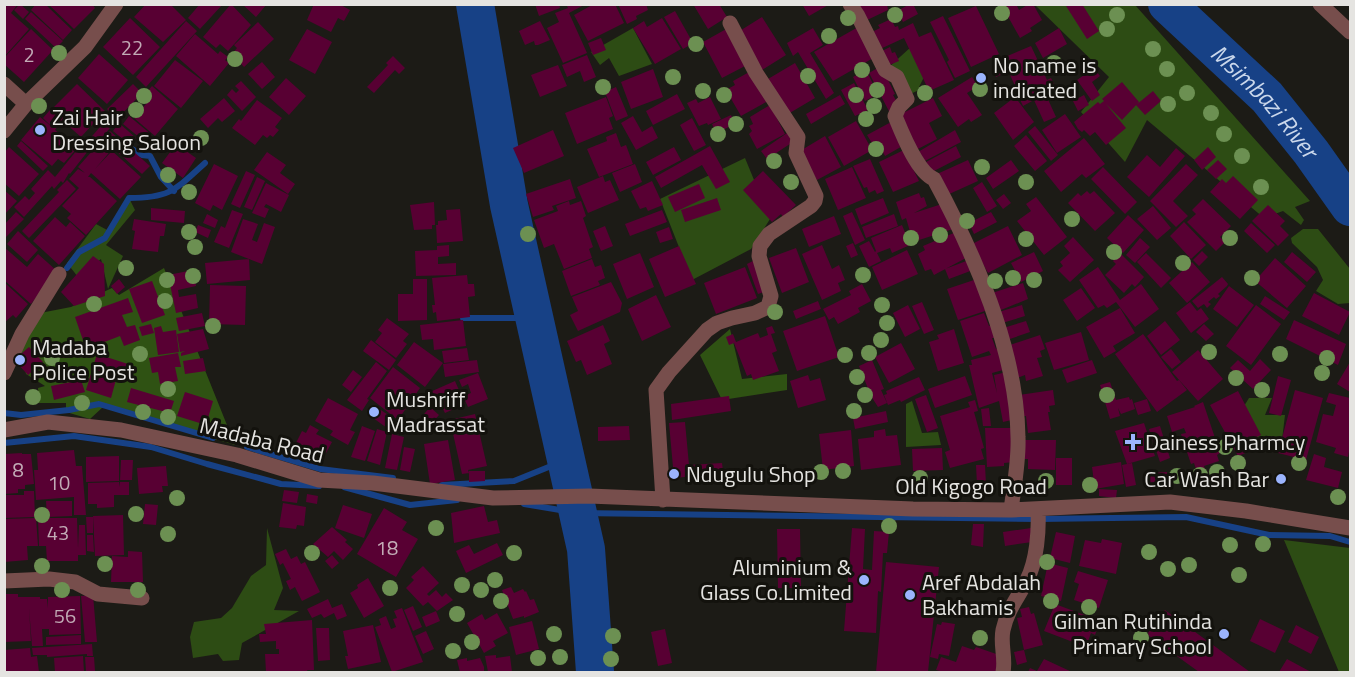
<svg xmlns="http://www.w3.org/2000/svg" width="1355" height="677" font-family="'Titillium Web',sans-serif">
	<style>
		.green { fill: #2d4c14 }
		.forest { fill: #2f5213 }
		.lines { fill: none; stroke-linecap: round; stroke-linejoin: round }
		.stream { stroke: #174186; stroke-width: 6 }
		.river { stroke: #174186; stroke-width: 38 }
		.building { fill: #580033 }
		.minor { stroke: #774e4c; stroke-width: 15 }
		.tree { fill: #6c9052 }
		.poi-dot { fill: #9bb4fd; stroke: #13120d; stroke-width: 2 }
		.labels { text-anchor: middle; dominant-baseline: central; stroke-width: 6; stroke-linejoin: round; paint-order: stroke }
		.number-label { font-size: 20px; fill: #c2abb6 }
		.poi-label { font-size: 22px; fill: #e5e4e1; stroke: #13120d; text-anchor: start }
		.street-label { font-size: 22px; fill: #e5e4e1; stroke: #13120d }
		.water-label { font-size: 24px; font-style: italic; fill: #cad7eb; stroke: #13120d }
	</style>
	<rect width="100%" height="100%" fill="#1c1b16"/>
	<path class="green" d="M1035,5H1135L1310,201L1295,207L1304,220L1301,225L1283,211L1264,218L1147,120L1125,162L1081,112L1109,77Z
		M633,28L652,64L619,76L609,58L600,65L591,52Z
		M912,46L924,77L917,91L903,97L889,67Z
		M745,158L770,219L751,249L692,280L660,199Z
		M128,196L135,210L106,245L123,256L108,289L101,259L78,277L67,263L96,224L109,231Z
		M1303,229H1318L1350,269V303L1338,304L1316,291L1323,280L1317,267L1292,243L1291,238Z
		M1249,398H1272L1265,415H1285L1282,440L1269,443L1253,439L1241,411Z
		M912,401L922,433L938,432L941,445L906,447V404Z
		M267,528L283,588L274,610L299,611L242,643L239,660L223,661L218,654L193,658L190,637L194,622L221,618L232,608L251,576L266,565Z
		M1284,540L1350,548V672H1339Z"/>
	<path class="forest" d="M164,268L235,445L103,407L90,419L66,412V403H39L38,388L45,386L26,374L18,333L35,314L71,307L112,288L119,295Z
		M730,329L742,379L787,374V390L722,400L700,355Z"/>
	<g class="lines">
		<path class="stream" d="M132,149L142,155L150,156L161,177L174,191
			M67,268L79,252L105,238L129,198C171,198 176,189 205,163
			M463,318H534
			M4,413L21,415L69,410L99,404L213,438
			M4,443L74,436L151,447L207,464L281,484L319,486
			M247,447L320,469L393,478
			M442,485L514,481L566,460
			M344,487L410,505L457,500
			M524,504L578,513L1038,519L1186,517L1269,535L1330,536L1350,542
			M584,672L594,662"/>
		<g class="river">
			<path d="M475,4L509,205L586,549L595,672"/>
			<path id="s1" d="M1167,4L1267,97L1311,152L1350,207"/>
		</g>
	</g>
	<path class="building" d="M4,4H18L11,13L29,29L4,57Z
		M20,4L29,12L23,19L14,10Z
		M36,4H45L72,30L63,40L31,10Z
		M48,4H92L95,8L74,29Z
		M146,4H170L186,20L163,42L134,17Z
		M200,4H223L200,29L188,18Z
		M231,4L251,25L228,51L220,44L216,48L203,37Z
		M242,4H267L256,17Z
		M314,4H339L350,10L344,21L338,18L331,32L307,20Z
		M535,4H559L560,8L539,16Z
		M566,4H586L569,13L587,53L563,63L547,28L559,22L555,13L568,8Z
		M594,4H615L624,23L588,41L574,15Z
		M618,4H646L648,10L636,16L637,19L627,24Z
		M693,4H719L727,17L708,29Z
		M802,4H830L809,16Z
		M855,4H887L888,10L863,22Z
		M910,4H913L918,14L903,22L897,11Z
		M1001,4H1016L1019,10L1029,4H1033L1042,20L1030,28L1032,31L1020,38Z
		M1069,4H1082L1099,31L1087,39L1066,6Z
		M976,6L999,54L971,67L948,18Z
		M675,11L693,43L683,49L664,17Z
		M31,12L63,41L56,48L25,19Z
		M943,16L970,71L955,78L947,62L949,60L930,22Z
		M762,17L786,55L762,70L738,32Z
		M130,18L160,47L133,75L103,47Z
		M662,18L681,49L655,64L633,28L644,21L647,27Z
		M891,19L895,27L898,26L899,30L913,23L919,37L931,32L954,80L929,91L904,38L878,50L870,33L880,28L878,25Z
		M186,21L197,31L146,87L136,77Z
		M540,21L550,40L538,45H535L534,41L525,45L519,31Z
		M258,22L274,39L244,67L232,54L237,48L234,45Z
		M860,26L875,57L833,81L814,52Z
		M728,28L747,65L722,78L703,42Z
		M813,28L823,45L810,53L834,93L826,99L798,52L793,56L787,43Z
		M1059,28L1067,44L1043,58L1035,43Z
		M31,29L53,50L24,82L4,64V58Z
		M307,29L332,42L315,74L289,60Z
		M195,34L218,54L220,51L228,57L225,60L229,63L210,86L176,56Z
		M601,38L606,50L593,55L588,43Z
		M1031,46L1047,80L1051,78L1057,90L1046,95L1056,117L1044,122L1034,100L1023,106L1018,95L1026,91L1022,82L1015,86L1007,68L1009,67L1005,57Z
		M890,47L892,53L895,52L899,61L887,66L880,52Z
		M99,54L128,80L107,104L78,78Z
		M587,55L596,77L584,82L580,71L567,77L562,65Z
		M393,56L405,68L399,74L395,70L374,93L367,87L388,65L386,63Z
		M175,60L203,81L181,108L154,86Z
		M262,62L275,77L262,89L248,74Z
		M1003,62L1007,72L996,77L992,66Z
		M795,63L815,98L788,114L768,79Z
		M558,65L567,86L540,97L531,75Z
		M881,66L895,94L893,95L897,102L891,115L869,73Z
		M1094,68L1100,76L1092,82L1100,95L1092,101L1077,80Z
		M653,69L663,97L631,109L621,82Z
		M866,70L878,94L865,101L853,77Z
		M751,71L768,101L741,116L726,90L735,85L733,81Z
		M972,77L978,86L967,93L982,115L971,122L969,119L958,127L938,98Z
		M286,78L306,96L289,115L269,97Z
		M241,81L256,97L242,111L227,95L232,89L236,93L239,90L235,86Z
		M1122,82L1139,102L1122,120L1106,104L1126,128L1106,145L1095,132L1090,136L1084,130L1082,132L1078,129L1074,122L1098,102L1100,104L1104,101L1102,99Z
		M854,83L868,110L855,116L841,90Z
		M77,84L105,111L81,137L65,123L60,128L58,126L55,130L72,144L73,142L78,147L64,163L58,159L52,166L21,140L40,117L52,127L43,118L50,110L55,115L51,110Z
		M133,84L142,93L117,119L107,109Z
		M152,86L178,109L155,136L134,118L151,98L146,93Z
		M616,87L628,116L616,121L605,92Z
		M1153,91L1161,101L1145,115L1136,105Z
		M677,94L685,109L653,125L646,111Z
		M840,95L845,104L811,124L806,114Z
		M1084,95L1089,105L1078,111L1073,101Z
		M606,97L613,116L609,118L613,129L577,144L565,113Z
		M710,97L721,119L708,125L707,123L699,126L687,103L696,99L698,103Z
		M1015,97L1034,122L1013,140L994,113Z
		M224,98L235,111L222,122L218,118L208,128L200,119Z
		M933,98L942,116L929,123L937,139L914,151L897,116Z
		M257,100L282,118L275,127L279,130L273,137L270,135L267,138L263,135L255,145L232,128L239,119L241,121Z
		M770,105L785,134L757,149L749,134L752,131L749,126L753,124L750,117Z
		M1065,114L1081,137L1057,153L1042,130Z
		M731,115L735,124L716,133L712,124Z
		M129,116L152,135L145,142L123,124Z
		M633,116L642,132L652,126L658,138L636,150L621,123Z
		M692,118L706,145L694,151L680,125Z
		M107,119L112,124L110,128L92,149L86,143Z
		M856,121L872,150L844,166L828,137Z
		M893,121L906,144L885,156L879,145L875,148L867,135Z
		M119,123L136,138L130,145L113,131Z
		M1035,126L1058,155L1051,161L1028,132Z
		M553,130L564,156L524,173L513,148Z
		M955,130L961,142L923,162L918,152Z
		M110,131L150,166L142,174L113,148L95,169L112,151L141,177L120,199L91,173L88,177H90L117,201L86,235L67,218L71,214L62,206L79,188L69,179L78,169L85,173L78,167Z
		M790,131L796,140L767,159L761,151Z
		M616,133L621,147L626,145L633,164L599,177L587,149L607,141L606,137Z
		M1026,135L1047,161L1035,171L1014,146Z
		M825,136L841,167L817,180L800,151Z
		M1084,138L1105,164L1086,178L1082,174L1061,192L1044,171Z
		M21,141L48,166L43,171L17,146Z
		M176,144L196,158L183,178L162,163Z
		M81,145L88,151L70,174L69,173L63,183L61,181L54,189L52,186L24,217L14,207L25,196L29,200L35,193L31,189L48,170L55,177Z
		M710,146L730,182L716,189L702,165L661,188L655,177Z
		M956,146L961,157L932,172L926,162Z
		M9,147L39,174L19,196L4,183V153Z
		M674,147L681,160L653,175L646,162Z
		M1208,147L1216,157L1202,170L1194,160Z
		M908,148L911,165L919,181L893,192L879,162Z
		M1176,148L1185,156L1149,197L1127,177L1147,155L1160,167Z
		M267,152L286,165L280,173L295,184L288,194L254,170Z
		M870,159L884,191L877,194L875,190L869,193L867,187L864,188L853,166Z
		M968,160L978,181L947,195L937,174Z
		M1011,160L1019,171L993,189L986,178Z
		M1218,160L1227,169L1216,179L1207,170Z
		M214,164L238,176L222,210L213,205L210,211L195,203Z
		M635,164L642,182L620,192L612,173Z
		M1186,164L1198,175L1173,201L1188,216L1176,227L1150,201Z
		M852,167L866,198L838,210L825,179Z
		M1103,167L1137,202L1125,214L1091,179Z
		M246,171L255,175L240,208L231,204Z
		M763,171L796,205L783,217L781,214L772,222L743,190Z
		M603,176L605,182L610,180L619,200L588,213L577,187Z
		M1233,176L1258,200L1240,219L1210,192L1222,179L1226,183Z
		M257,177L265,181L252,210L244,207Z
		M570,179L576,198L552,206L554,210L533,217L526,194Z
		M67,180L76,189L29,238L22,231L59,192L57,190Z
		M652,181L663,205L648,211L646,207L640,209L631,191Z
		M982,182L997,206L987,212L973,188Z
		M266,183L289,195L281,212L266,204L264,207L269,209L265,218L252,213Z
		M699,184L705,198L675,212L668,197Z
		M4,190L17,201L4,215Z
		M1087,191L1090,194L1094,191L1115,213L1095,231L1068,203L1078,193L1081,196Z
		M919,193L921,198L924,197L927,206L914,213L945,203L953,229L913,242L906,218L902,220L896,202Z
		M1004,194L1011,203L1003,209L996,200Z
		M1036,197L1067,237L1044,255L1017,221L1031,211L1026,204Z
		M717,198L721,210L685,222L681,210Z
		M883,198L889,213L861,225L855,209Z
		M1203,199L1231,226L1220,237L1225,242L1216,251L1187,222L1196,214L1192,210Z
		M569,201L570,205L581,201L586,216L583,218L593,247L589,249L592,258L564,269L554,244L544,248L534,220L558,211L556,206Z
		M434,202L435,225H432V229L414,230L410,205Z
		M1268,205L1285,221L1280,226L1289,235L1278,246L1252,221Z
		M1153,206L1171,228L1157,240L1137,219Z
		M151,208L185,211L184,223L151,220Z
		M460,209L463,241L437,243L436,225H438V221L447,220L446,210Z
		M232,210L243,214L229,248L214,242L221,226L225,228Z
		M662,210L667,222L630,236L625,224Z
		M16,212L24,219L4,239V225Z
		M852,212L865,240L855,245L843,216Z
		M991,212L997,222L974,234L969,223Z
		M207,214L218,220L215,228L203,223Z
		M894,214L898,226L866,238L862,227Z
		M1128,215L1144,230L1123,253L1107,238Z
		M834,216L841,234L809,247L802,229Z
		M55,217L66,227L70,222L85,236L59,265L33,241Z
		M134,219L166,224L164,236H160L158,252L132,249L135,231L132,230Z
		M243,219L258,224L252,240L257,242L264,223L275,227L262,264L231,252Z
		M1184,222L1206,245L1191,259L1170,236Z
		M1251,223L1275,245L1267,253L1244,231Z
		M198,225L211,230L208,238L195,232Z
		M902,225L910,245L892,253L890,248L877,253L881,261L869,267L859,246L869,241L875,252L876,251L871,238Z
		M605,226L613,246L601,251L593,231Z
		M1008,226L1022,255L988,273L972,244Z
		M669,227L673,239L660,243L656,232Z
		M18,231L38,250L27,262L7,244Z
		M956,232L966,258L934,275L931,269L925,271L918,254L925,250L923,246Z
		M1073,237L1094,260L1070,282L1058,270L1063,266L1060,262L1070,253L1064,246Z
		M1140,238L1150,247L1135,263L1126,255Z
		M853,243L858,255L851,258L846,246Z
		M449,245V256L438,257V264L456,263V275L416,276L415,251L437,250V246Z
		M822,245L832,269L839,265L845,280L838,283L841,291L822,300L802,254Z
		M679,246L696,284L665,297L649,259Z
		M4,247L27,267L38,254L57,271L31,304L4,280Z
		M796,248L809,282L782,293L769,258Z
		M907,250L918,274L882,290L872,267Z
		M1202,251L1208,257L1199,266L1193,260Z
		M1034,252L1043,271L1021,282L1011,263Z
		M1292,252L1316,272L1307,282L1284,262Z
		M640,253L654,287L627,299L613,264Z
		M1120,253L1144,277L1135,287L1132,284L1124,293L1105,275L1116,264L1113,261Z
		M1146,253L1171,278L1161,288L1137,262Z
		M93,256L104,264L105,296L74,306L61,292Z
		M1275,258L1306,286L1287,308L1255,281Z
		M249,259L250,280L207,284L205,263Z
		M592,259L595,267L601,265L605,278L598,281L600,285L571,296L562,271Z
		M755,260L767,291L758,294L747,264Z
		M969,260L973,270L949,279L945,269Z
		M1192,262L1210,282L1187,303L1169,283Z
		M745,267L757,298L716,314L704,283Z
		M1098,267L1120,300L1141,284L1159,309L1135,327L1116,302L1107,308L1104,305L1098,308L1079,280Z
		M193,270L196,286L178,290L179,297L196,294L198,308L176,313L168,275Z
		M467,275L468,284H474L475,296L468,297L470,317L437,321L436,312L433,313L432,305H435L432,278Z
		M1222,277L1228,284L1227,286L1218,294L1220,296L1216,299L1214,297L1208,302L1211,304L1207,308L1204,304L1198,308L1192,301Z
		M119,279L125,287L117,294L111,286Z
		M413,279H427V320L398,321V294H413Z
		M977,279L988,310L958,320L947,289Z
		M152,281L165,315L142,323L129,289Z
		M4,282L28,304L16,318L13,315L4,323Z
		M611,282L622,303L620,312L578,331L570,315L578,311L572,297Z
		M1023,283L1028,299L996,312L989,294Z
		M862,284L871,301L858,308L860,312L838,324L834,317L829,320L823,309L851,295L849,291Z
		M210,285L246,286L245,325L209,324Z
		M1229,286L1254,305L1237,327L1213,309Z
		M1081,288L1095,308L1077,321L1063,300Z
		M1314,293L1350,312L1339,335L1302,316Z
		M656,295L671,327L642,341L628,309Z
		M1265,296L1290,312L1284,320L1260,304Z
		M128,298L133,312L122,315L127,327L135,325L140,340L124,346L120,336L86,349L75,317Z
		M818,301L821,309L796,319L793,311Z
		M922,302L934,330L924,334L912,306Z
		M1190,302L1197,311L1201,308L1209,319L1191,333L1176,313Z
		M908,305L920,329L905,337L893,313Z
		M1022,305L1025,316L999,324L995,313Z
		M1256,305L1281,324L1251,365L1226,346Z
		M1120,308L1135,333L1113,346L1116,351L1104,358L1086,327Z
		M202,313L205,326L179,331L176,318Z
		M984,313L989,326L991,325L995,338H992L996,349L998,348L1003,370L992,373L997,393L994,375L1007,372L1016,419L1003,422L999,401L979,408L969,365H972L971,360L991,355L989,351L972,357L960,321Z
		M825,316L839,357L797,371L783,331Z
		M387,318L409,334L403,341L407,344L396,358L375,342L382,333L378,330Z
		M463,320L466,346L434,350L433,339L422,340L420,325Z
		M1294,320L1346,344L1338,365L1286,339Z
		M1026,321L1030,332L1004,341L1000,329Z
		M1165,321L1180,340L1161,355L1147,336Z
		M151,324L154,333L142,336L139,327Z
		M1204,324L1214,334L1206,341L1196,332Z
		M603,325L610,341L604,344L612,364L587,375L581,360L576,362L567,341Z
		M161,326L163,332L176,330L179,352L158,355L154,328Z
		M772,326L775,333L771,334L777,351L772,353L779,371L753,380L751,374L747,376L734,343L729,345L726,337L733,334L736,342L758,333L760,338L768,335L766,328Z
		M203,329L209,349L181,356V353L185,351L180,352L177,334Z
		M954,329L964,363L938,371L929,342L939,339L937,335Z
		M1081,332L1089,360L1054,370L1045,343Z
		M1143,334L1177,381L1179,380L1187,390L1157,412L1115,354Z
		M1040,335L1045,349L1040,351L1042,357L1037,358L1043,376L1026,381L1025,375L1015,379L1004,347Z
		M371,340L396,360L389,370L363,351Z
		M414,342L443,363L425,387L397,365Z
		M901,343L915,369L889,383L875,357Z
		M63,345L70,352L64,358L56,351Z
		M29,347L43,362L28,375L14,360Z
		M467,348L469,360L444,363L442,351Z
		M1171,349L1181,362L1172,369L1161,357Z
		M1198,350L1223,379L1198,401L1172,372Z
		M178,353L181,367H175L178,381L160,384L158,372L152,373L149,358Z
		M97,354L128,364L123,378L117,376L111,398L86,390Z
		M203,358L206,371L185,374L183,361Z
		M1260,359L1271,370L1253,389L1230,368L1238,360L1250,371Z
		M477,360L479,372L445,377L443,364Z
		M872,360L884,389L881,390L887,403L878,407L871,396L859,366Z
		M1092,360L1097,373L1067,383L1062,370Z
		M376,362L387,371L367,399L369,400L362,411L347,400Z
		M1350,362V392L1337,384Z
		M393,367L420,388L398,420L370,398Z
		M353,370L362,377L351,392L342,385Z
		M478,373L488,399L468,407L463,396L471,393L468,384L462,387L459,380Z
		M808,375L810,381L820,378L826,400L798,408L790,381Z
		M965,376L972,395L935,408L928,389Z
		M1278,376L1291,380L1281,416L1269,413Z
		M919,377L925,390L901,402L900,400L888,405L884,395L887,394L886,391Z
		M81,380L85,392L54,400L51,386Z
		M455,381L465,404L445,413L439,401L435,403L430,392Z
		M1110,382L1116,400L1129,397L1130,400L1132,399L1135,409L1121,414L1118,408L1120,416L1110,419L1100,385Z
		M131,388L174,401L170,413L127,402Z
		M1053,390L1055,405L1049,406L1050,412H1048L1051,430L1028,433L1026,416H1023L1019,395Z
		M1295,390L1323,398L1306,460L1278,453Z
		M1238,391L1261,435L1245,443L1248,452L1238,456L1210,405Z
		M185,392L213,401L206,425L177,416Z
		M1329,393L1350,398V446L1348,457L1334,453L1336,448L1316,442L1323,414L1333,416L1336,405L1326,402Z
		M926,395L938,428L927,432L915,399Z
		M729,396L731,411L672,420L671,404Z
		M328,398L358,414L350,430L355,432L348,445L330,435L333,431L315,421Z
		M1147,399L1151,411L1138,415L1134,403Z
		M975,400L978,411L974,412L984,448L981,449L984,459L950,468L945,452L950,450L940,416L970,407L968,402Z
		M1203,402L1220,453L1217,455L1219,461L1204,466L1205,469L1197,472L1194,463L1191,464L1181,434L1186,433L1184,428L1172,432L1167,416L1195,407L1194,406Z
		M375,406L394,419L387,428L369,415Z
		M430,407L439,415L422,434L414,426Z
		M989,408L991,426H983L981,409Z
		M886,411L888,422L855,429L853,418Z
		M475,414L487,466L468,470L469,473L462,474L450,420Z
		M685,422L689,465L722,463L724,478L696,480L695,476L674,478L669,423Z
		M1144,423L1155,456L1127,464L1115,431Z
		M310,425L319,430L316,434L332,442L326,453L320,450L313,464L291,453L302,431L306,433Z
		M362,426L375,431L365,461L351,457Z
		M629,426L630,440L598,441V427Z
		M1160,426L1170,458L1160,462L1149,429Z
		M985,428H1012L1014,462L1004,463V466L987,467Z
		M377,429L387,432L380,465L367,461Z
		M885,429L886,436L897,435L901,465L861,470L858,439L874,437V431Z
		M851,430L854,466L823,470L819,434Z
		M392,434L404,437L397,470L385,468Z
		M448,440L455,480L430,484L424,444Z
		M1023,440H1056L1055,470L1028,469V459H1023Z
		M404,447L415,449L410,472L400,470Z
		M942,448L943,470L913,471L912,449Z
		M74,450L76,466H82L86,515H74V497L36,500L34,470H38L37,453Z
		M22,453V454H31L34,484L25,485V489H18V493L4,494V454Z
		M1314,454L1326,458L1324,467L1342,472L1338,488L1306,480Z
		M119,456V481L86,482V457Z
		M1056,458H1072V485H1056Z
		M121,460H133L132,480H120Z
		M1121,462L1124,484L1095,489L1092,467Z
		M1132,463L1136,485L1126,487L1122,465Z
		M976,465H985L986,484L977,485Z
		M166,466L168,486H162L163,492L139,494L137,468Z
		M469,471H485V481L469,482Z
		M1167,472V480L1148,483V473Z
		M119,482L120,487V482H129V495H114V507L97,508V504H88V483Z
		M1099,489L1117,490L1116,498L1099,496Z
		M284,490L299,492L297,503L282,501Z
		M24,491H34L35,517L4,518V495H24Z
		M307,494L318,496L317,504L306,502Z
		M46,501H72V516L47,517Z
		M283,503L306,507L304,526L297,525L296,529L279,527Z
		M145,504L158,505L156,525L143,524Z
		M343,505L372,514L364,538L335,528Z
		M484,506L488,522L497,520L500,533L454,543L451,513Z
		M384,508L407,522L402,530L418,539L396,577L357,554Z
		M123,515L124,555L95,556L93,516Z
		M86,517H93V533H87Z
		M36,518L38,546H27L28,560L4,562V519Z
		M38,518H77L78,548L79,525H85L86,555H78V561H47L46,546H39Z
		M973,524H984L983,547L971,545Z
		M332,527L347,540L345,542L353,549L343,560L334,551L328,557L313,544Z
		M852,528L865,529L863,569L872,570L874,531L889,532L887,553H883L881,592L878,591L876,633L844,631Z
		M1031,528L1032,542L1005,546L1003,532Z
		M777,529H800L801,588H778Z
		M1056,532L1075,536L1070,563L1050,558Z
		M87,535H93L94,552L87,551Z
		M1102,539L1122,543L1116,574L1079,566L1085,540L1101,543Z
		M497,543L503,555L466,573L456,551L469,545L474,554Z
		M286,549L291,559L297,556L301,564L305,562L320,592L302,601L295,587L290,590L286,581L291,579L283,563L280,565L275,554Z
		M128,551L142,552L143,582H111L112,556L128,557Z
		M332,555L339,563L332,569L325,561Z
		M886,562L939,567L928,672H876Z
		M1048,563L1068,568L1061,601L1041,596Z
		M423,566L439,583L427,594L429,596L436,590L442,597L446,593L453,600L437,611L428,602L423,606L406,588L414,580L411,577Z
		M1078,571L1108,580L1099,608L1074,600L1079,584L1074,582Z
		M368,578L384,606L364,618L350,593L358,588L357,585Z
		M511,587L514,593L523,589L525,592L526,591L530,600L534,599L539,612L524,618V616L513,619L502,590Z
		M4,594H18V597H40V599H47L48,608V597L80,596L81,634L49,635V629H42L43,646H32L29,608L31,641L4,642Z
		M93,595L97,642H85L81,596Z
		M328,599L332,608L342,604L347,616L337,620L334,613L324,618L321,614L312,618L307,609Z
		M1055,604L1098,620L1097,623L1099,624L1095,635L1091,633L1086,647L1044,631Z
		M413,606L422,627L413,631L404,610Z
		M1029,607L1031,614L1034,613L1043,645L1024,650L1017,618L1022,617L1020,609Z
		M402,608L423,662L392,672L375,627L381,625L379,619L386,616L391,629L396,627L393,619L397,618L394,611Z
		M1165,610L1250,672H1199L1149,636L1148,633Z
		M436,611L440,621L426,627L422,617Z
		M497,613L508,633L493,641L496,646L484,653L467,623L482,614L485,620Z
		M1260,619L1285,631L1275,653L1250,641Z
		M312,620L314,670H307L308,672H266L265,654H279V649H276V641L260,642L259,634H266L264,624Z
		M532,621L539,649L516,655L509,627Z
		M942,622L955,624L949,656L939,654L938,659L930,657L937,624L941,625Z
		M373,625L381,662L348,669L345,656H348L343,631Z
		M1296,625L1319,637L1311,654L1288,642Z
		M316,628H329L330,660L318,661Z
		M665,629L672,663L658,666L651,632Z
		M426,631L434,649L423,654L415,636Z
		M81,635V644L46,645V637Z
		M92,644L93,656H87V654L47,657V655H33L32,648Z
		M962,646L974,650L976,647L1002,656L1000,672H944L936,670L941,657L956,662Z
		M30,648L31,657L37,656L39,672H4V650Z
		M1024,650L1027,662L1017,665L1014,652Z
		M496,655V658L510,656L512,672H488L485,656Z
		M83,656L84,672H55L54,658Z
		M85,657H94L95,671H86Z
		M467,658V661L480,658L484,667V672H460L457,660Z
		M1044,659L1072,672H1028L1030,668L1037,671Z
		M1287,659L1311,672H1279Z"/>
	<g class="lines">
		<path class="minor" d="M850,4L858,16L885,70L897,77L907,99L899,107L895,116C902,133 917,172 934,179C974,253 1017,352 1018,437C1019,461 1014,486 1011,510
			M1320,4L1350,32
			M4,84L26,104
			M4,131L26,104L85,47L116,4
			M4,373L22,334L59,274
			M4,430L48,422L121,430L237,455L319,480L373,483L493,498L589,496L913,509L1011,510L1170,502L1246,511L1350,528
			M663,500L656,390L669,372L707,330L717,323L732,318L755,313L768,307L771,296L759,256L760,246L769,234L811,206L815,201L816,196L796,153L798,137L756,73L730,23
			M4,581L49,579L75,582L98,594L142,598
			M1003,672C1006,658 1000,645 1003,630C1008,608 1018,598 1027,580C1037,560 1039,531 1038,510"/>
	</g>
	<g class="tree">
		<circle cx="1002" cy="13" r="8"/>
		<circle cx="895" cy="15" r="8"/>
		<circle cx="1117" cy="15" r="8"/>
		<circle cx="848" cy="18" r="8"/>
		<circle cx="1107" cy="29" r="8"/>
		<circle cx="829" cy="36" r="8"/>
		<circle cx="696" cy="44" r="8"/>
		<circle cx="1153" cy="49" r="8"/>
		<circle cx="59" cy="53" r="8"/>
		<circle cx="235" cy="59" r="8"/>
		<circle cx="1054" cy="63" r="8"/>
		<circle cx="1167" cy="69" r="8"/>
		<circle cx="862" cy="70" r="8"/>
		<circle cx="808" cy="76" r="8"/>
		<circle cx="673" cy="77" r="8"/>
		<circle cx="603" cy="87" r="8"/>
		<circle cx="980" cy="89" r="8"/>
		<circle cx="877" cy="90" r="8"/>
		<circle cx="703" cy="91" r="8"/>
		<circle cx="925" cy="93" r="8"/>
		<circle cx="1187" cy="93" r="8"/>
		<circle cx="724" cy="95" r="8"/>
		<circle cx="856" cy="95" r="8"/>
		<circle cx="144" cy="96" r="8"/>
		<circle cx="1168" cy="104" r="8"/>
		<circle cx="39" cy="106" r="8"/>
		<circle cx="874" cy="106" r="8"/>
		<circle cx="136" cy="110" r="8"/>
		<circle cx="1211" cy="113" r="8"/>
		<circle cx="866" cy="119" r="8"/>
		<circle cx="736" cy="124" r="8"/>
		<circle cx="718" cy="134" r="8"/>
		<circle cx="1224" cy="134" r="8"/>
		<circle cx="201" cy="138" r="8"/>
		<circle cx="876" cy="149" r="8"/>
		<circle cx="1242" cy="156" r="8"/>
		<circle cx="774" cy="161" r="8"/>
		<circle cx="982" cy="167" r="8"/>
		<circle cx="168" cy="175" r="8"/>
		<circle cx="791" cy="182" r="8"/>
		<circle cx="1026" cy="182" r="8"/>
		<circle cx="1261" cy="187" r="8"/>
		<circle cx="189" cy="192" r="8"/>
		<circle cx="1072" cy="219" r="8"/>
		<circle cx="967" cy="221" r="8"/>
		<circle cx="189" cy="232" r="8"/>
		<circle cx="528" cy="234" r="8"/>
		<circle cx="940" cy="235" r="8"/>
		<circle cx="911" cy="238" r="8"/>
		<circle cx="1230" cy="238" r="8"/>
		<circle cx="1026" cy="239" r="8"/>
		<circle cx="195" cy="247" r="8"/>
		<circle cx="1114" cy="252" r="8"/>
		<circle cx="1183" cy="263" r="8"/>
		<circle cx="126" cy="268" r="8"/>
		<circle cx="863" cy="275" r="8"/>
		<circle cx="193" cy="276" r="8"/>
		<circle cx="1013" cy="278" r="8"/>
		<circle cx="1252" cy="278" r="8"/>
		<circle cx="167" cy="280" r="8"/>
		<circle cx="1034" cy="280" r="8"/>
		<circle cx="995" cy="281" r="8"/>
		<circle cx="165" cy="301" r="8"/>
		<circle cx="94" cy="304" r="8"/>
		<circle cx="882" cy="305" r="8"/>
		<circle cx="775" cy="312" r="8"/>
		<circle cx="887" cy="323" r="8"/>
		<circle cx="213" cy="326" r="8"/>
		<circle cx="881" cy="340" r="8"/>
		<circle cx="1209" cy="352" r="8"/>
		<circle cx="869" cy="353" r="8"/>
		<circle cx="140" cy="354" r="8"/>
		<circle cx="1280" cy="354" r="8"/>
		<circle cx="845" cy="355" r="8"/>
		<circle cx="52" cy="358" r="8"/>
		<circle cx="1327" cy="358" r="8"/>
		<circle cx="1322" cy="373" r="8"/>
		<circle cx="857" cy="377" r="8"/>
		<circle cx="1236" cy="378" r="8"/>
		<circle cx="168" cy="389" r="8"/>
		<circle cx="1262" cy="390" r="8"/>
		<circle cx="865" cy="395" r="8"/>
		<circle cx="1107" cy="395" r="8"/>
		<circle cx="33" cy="397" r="8"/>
		<circle cx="82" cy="403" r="8"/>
		<circle cx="854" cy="411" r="8"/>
		<circle cx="143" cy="412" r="8"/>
		<circle cx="168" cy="417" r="8"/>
		<circle cx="1225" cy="447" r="8"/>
		<circle cx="1238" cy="463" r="8"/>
		<circle cx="1299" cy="463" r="8"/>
		<circle cx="843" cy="471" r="8"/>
		<circle cx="821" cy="472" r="8"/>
		<circle cx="1217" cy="472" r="8"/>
		<circle cx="1200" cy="475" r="8"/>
		<circle cx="1177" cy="476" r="8"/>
		<circle cx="920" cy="478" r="8"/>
		<circle cx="1046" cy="481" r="8"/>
		<circle cx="1090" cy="485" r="8"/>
		<circle cx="1338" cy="497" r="8"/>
		<circle cx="177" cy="498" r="8"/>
		<circle cx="136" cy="514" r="8"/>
		<circle cx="42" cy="515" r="8"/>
		<circle cx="889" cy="526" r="8"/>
		<circle cx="436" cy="528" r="8"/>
		<circle cx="168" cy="534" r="8"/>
		<circle cx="1263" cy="544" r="8"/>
		<circle cx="1230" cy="545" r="8"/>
		<circle cx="1149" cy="552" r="8"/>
		<circle cx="312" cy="553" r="8"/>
		<circle cx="514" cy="553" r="8"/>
		<circle cx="1047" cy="562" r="8"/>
		<circle cx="105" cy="564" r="8"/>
		<circle cx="1189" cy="565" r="8"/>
		<circle cx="42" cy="566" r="8"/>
		<circle cx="1168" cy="569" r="8"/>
		<circle cx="1239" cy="575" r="8"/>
		<circle cx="495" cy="580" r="8"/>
		<circle cx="462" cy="585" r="8"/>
		<circle cx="390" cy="588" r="8"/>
		<circle cx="62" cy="590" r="8"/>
		<circle cx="138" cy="590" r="8"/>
		<circle cx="481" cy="590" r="8"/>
		<circle cx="501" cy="601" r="8"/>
		<circle cx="1051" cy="601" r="8"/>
		<circle cx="1089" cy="607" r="8"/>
		<circle cx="457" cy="614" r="8"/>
		<circle cx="554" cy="634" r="8"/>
		<circle cx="613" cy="636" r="8"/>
		<circle cx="980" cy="638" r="8"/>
		<circle cx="1141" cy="638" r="8"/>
		<circle cx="472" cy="642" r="8"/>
		<circle cx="453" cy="651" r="8"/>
		<circle cx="560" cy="657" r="8"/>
		<circle cx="538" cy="658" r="8"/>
		<circle cx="611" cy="659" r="8"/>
	</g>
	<g class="poi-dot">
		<circle cx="981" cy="78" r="6"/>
		<circle cx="40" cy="130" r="6"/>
		<circle cx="20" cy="360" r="6"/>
		<circle cx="374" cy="412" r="6"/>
		<path d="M1130 433h6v6h6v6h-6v6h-6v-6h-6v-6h6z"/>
		<circle cx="674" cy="474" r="6"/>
		<circle cx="1281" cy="479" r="6"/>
		<circle cx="864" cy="580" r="6"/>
		<circle cx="910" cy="595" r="6"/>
		<circle cx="1224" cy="634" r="6"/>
	</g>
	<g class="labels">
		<g class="number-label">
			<text x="132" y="47">22</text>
			<text x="29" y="54">2</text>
			<text x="18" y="469">8</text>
			<text x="59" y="482">10</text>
			<text x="58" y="532">43</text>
			<text x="387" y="547">18</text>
			<text x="65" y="615">56</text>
		</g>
		<g class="poi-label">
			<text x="993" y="65">No name is<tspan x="993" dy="25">indicated</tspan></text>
			<text x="52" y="117">Zai Hair<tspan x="52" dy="25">Dressing Saloon</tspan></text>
			<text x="32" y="347">Madaba<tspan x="32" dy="25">Police Post</tspan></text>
			<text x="386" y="399">Mushriff<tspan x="386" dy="25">Madrassat</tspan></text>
			<text x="1145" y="442">Dainess Pharmcy</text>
			<text x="686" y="474">Ndugulu Shop</text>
			<text x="1269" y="479" text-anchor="end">Car Wash Bar</text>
			<text x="852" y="567" text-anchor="end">Aluminium &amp;<tspan x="852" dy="25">Glass Co.Limited</tspan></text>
			<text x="922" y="582">Aref Abdalah<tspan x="922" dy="25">Bakhamis</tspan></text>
			<text x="1212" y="621" text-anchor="end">Gilman Rutihinda<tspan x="1212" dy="25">Primary School</tspan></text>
		</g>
		<g class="street-label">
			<text transform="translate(262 440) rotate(14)">Madaba Road</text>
			<text x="971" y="486">Old Kigogo Road</text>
		</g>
		<g class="water-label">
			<text stroke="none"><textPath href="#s1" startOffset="138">Msimbazi River</textPath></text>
		</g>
	</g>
	<rect width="1355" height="677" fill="none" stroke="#e5e4e1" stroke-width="12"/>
</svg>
